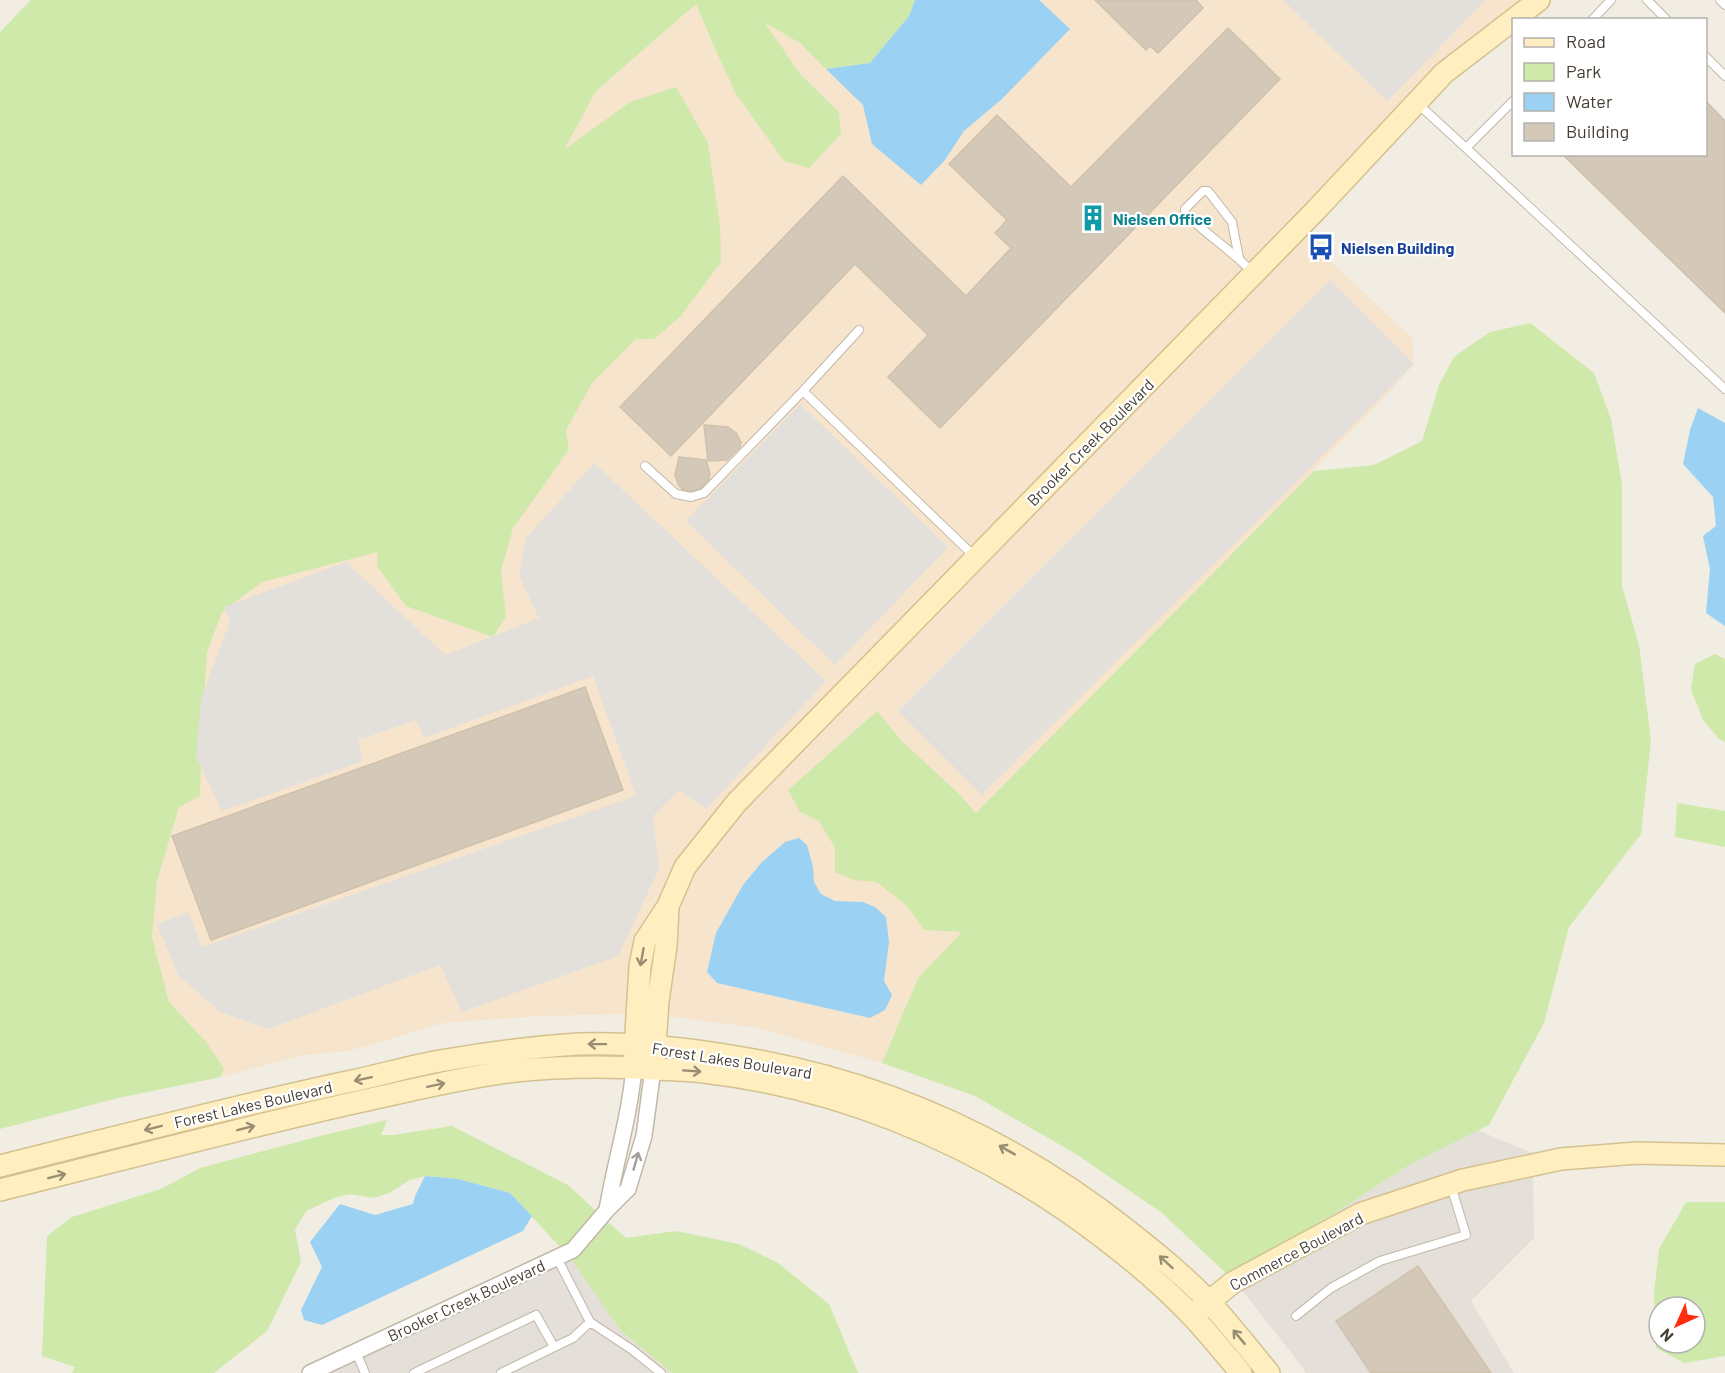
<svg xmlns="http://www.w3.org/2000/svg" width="1725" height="1373" font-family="Barlow,sans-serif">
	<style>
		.commercial { fill: #f6e4cc; fill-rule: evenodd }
		.industrial { fill: #e4dfd8 }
		.green { fill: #cee9a9; fill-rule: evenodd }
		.parking { fill: #e3e0dc }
		.water { fill: #9bd1f3 }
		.building { fill: #d4c9b8; stroke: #cfc1ab; stroke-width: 1.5 }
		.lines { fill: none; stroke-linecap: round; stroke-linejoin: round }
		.lane-casing { stroke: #c1b8a8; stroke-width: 10 }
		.street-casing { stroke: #c1b8a8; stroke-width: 18 }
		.secondary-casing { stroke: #d4c190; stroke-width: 24 }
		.lane { stroke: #fff; stroke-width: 8 }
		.street { stroke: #fff; stroke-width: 15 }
		.secondary { stroke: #ffefc0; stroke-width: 21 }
		.oneway { stroke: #988d72 }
		.oneway2 { stroke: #a29e99 }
		.labels { text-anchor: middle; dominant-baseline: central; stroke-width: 4.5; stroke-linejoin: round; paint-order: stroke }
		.culture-label { font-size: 16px; font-weight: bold; fill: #0d838f; stroke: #fff; text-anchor: start }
		.transit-label { font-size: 16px; font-weight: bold; fill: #164399; stroke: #fff; text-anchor: start }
		.street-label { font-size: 16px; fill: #443d33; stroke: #fff }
	</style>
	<rect width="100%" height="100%" fill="#f2ede3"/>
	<path class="commercial" d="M1039,0H1526L679,863L629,1014L541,1016L444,1023L349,1051L304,1055L221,1077L224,1069L207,1043L169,1002L152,937L157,881L179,807L200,796L203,713L207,652L222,612L262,582L378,551L406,606L493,637L506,616L501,570L513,528L547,481L569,449L566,430L592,383L636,339L630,102L563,152L596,91L696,4L712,42L839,112L800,74L763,22L800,43L863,105L872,144L945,160L964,131L1002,99L1070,29Z
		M1303,235L1413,339V365L1396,385L1313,471H1314L976,814L958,793L901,740L877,711L788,790L800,812L819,820L835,849V872L854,880L877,881L907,906L924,930L963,932L918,978L882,1063L758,1028L665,1016L676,908L692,871L743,807ZM813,867L814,882L821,894L835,901L863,902L875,907L889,942L884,981L870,1018L717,983L707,972Z"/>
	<path class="industrial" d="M1477,1130L1533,1153V1157L1281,1248L1409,1165Z
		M1533,1173L1534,1238L1471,1301L1514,1373H1306L1293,1355L1240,1288L1362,1222L1464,1188Z
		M572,1260L620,1330L672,1373H329Z"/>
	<path class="green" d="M31,0H915L909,16L870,63L826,69L800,43L765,23L800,74L839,112L841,134L809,168L784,161L736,94L712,42L696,4L596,91L564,150L630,102L676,87L708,143L720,226L721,262L680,317L654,339H636L592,383L566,430L569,449L547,481L513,528L501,571L506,616L493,637L406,606L377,566L378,552L262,582L222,612L207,652L203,713L200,796L179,807L157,881L152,937L169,1002L207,1043L224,1069L221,1077L118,1098L0,1129V32Z
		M1530,323L1594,373L1611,419L1622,484V586L1639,645L1651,741L1641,834L1569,927L1544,1023L1489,1125L1409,1165L1281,1248L1229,1276L1162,1213L1076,1154L975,1096L882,1063L918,978L962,932L924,930L907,906L877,882L854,880L835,872V848L819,821L800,812L788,790L877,711L901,740L958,793L976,813L1314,471L1374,465L1422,441L1439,385L1454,357L1490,332Z
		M1715,654L1725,659V742L1719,739L1703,720L1691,689L1695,664Z
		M1677,803L1725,811V847L1675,837Z
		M387,1120L381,1135H393L452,1126L568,1185L596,1211L568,1244L560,1247L510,1193L458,1179L425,1176L410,1180L389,1193L374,1198L349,1194L334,1198L306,1211L295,1230L301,1262L267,1331L214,1373H72L75,1367L42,1356L47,1236L72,1217L161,1189L200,1168L320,1136Z
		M1686,1202H1725V1356L1684,1363L1656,1348L1654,1292L1659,1249ZM1659,1307H1695V1343H1659Z
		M608,1222L626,1238L676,1231L739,1244L778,1263L829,1304L858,1373H672L620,1330L572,1260L579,1255Z"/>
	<path class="parking" d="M1283,0H1486L1387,101Z
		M1330,280L1414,364L982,795L898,711Z
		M800,404L948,547L835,665L686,521Z
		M594,463L826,681L706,809L679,790L653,816L659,869L618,956L462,1012L440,965L268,1029L220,1012L178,975L157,924L188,912L202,947L636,796L593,676L424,738L416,720L358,740L363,761L222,811L196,757L201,699L230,621L224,607L346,562L445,655L539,618L519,576L526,538Z"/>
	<path class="water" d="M915,0H1039L1070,29L1002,99L964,131L945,160L921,185L872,144L863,105L826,69L870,63L909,16Z
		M1698,408L1725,423V626L1706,613L1710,569L1703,536L1716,526L1713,497L1683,464L1690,430Z
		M799,838L807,845L813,867L814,882L821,894L835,901L863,902L875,907L886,917L889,942L884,981L892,995L885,1010L870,1018L717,983L707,972L716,933L743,885L762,862L785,842Z
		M425,1176L458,1179L510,1193L532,1216L523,1231L322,1325L304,1320L301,1310L322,1267L310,1242L340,1204L375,1215L413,1204L415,1196Z"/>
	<path class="building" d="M1095,0H1196L1203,8L1158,53L1150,46L1146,50Z
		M1228,28L1280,79L940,428L888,377L928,335L855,264L671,456L620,407L843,176L966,296L1011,248L995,233L1007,220L949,164L997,115L1071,187Z
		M1706,101L1725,121V313L1562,154H1706Z
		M704,425L728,427L736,433L741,442L740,447L727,460L708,461Z
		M679,457L706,460L710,474L709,479L701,488L691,491L682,489L678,484L675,475Z
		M585,687L623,790L211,940L172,836Z
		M1418,1266L1491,1373H1371L1336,1321Z"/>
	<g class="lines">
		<g class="lane-casing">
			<path id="lane" d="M1647,0L1667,20
				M1720,0L1725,5
				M1592,20L1611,0
				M1706,57L1725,76
				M1418,104L1466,148L1514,100
				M1466,148L1725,389
				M1239,258L1232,222L1208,191H1203L1185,209V213C1206,235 1232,250 1253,273
				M803,391L859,330
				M645,466L676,494L691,497L704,493L803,391L975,557
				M557,1258L590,1322L631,1349L661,1373
				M1296,1316L1331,1288L1380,1261L1466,1235L1451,1186
				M356,1352L365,1373
				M414,1373L536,1315L554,1347
				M501,1373L573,1338L590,1322"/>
		</g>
		<g class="street-casing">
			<path id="street" d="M607,1210C615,1162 630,1116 634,1067
				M310,1373L573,1250L607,1210L628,1189L644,1136L653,1069"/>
		</g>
		<g class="secondary-casing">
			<path id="secondary" d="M654,1061L658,1001L666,946L668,907
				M634,1067L640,966L645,941L668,906L685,867L737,802L1317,209L1444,73L1539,0
				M0,1166C117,1137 234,1106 352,1081C381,1075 411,1066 440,1061C486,1053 532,1047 578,1044C631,1042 685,1048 737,1057C883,1081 1012,1139 1127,1230C1156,1253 1186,1277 1211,1304C1231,1326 1250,1350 1269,1373
				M0,1190C121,1160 241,1128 362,1101C413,1090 464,1077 515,1071C562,1066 610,1066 657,1069C673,1070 689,1070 704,1072C835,1087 959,1138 1068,1212C1112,1243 1155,1277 1192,1316C1209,1334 1225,1354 1241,1373
				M1199,1310L1232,1283L1360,1214L1463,1180L1561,1159L1637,1153L1725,1155"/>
		</g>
		<use href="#lane" class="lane"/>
		<use href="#street" class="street"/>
		<use href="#secondary" class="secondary"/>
	</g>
	<defs><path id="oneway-shaft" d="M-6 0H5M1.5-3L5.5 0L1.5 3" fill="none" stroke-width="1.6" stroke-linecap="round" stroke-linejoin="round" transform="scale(1.5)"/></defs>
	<g class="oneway">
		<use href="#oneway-shaft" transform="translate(642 957) rotate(100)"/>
		<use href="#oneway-shaft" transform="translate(597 1044) rotate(-179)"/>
		<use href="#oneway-shaft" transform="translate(692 1071) rotate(4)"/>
		<use href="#oneway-shaft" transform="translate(363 1079) rotate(168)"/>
		<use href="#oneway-shaft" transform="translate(436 1085) rotate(-12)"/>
		<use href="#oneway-shaft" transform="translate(153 1128) rotate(166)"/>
		<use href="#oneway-shaft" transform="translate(246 1128) rotate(-14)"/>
		<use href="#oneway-shaft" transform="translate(1007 1150) rotate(-151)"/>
		<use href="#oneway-shaft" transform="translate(57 1176) rotate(-14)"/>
		<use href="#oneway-shaft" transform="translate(1166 1262) rotate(-137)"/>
		<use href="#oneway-shaft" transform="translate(1239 1337) rotate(-130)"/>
	</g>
	<use class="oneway2" href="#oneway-shaft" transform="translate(636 1161) rotate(-74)"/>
	<defs>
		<g id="building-bare" transform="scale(2.07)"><path d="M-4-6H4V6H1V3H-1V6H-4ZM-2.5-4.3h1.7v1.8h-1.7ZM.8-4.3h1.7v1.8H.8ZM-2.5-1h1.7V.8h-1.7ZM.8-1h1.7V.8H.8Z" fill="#0f9aa8" stroke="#fff" stroke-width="2.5" paint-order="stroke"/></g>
		<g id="bus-bare" transform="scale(2.07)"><path d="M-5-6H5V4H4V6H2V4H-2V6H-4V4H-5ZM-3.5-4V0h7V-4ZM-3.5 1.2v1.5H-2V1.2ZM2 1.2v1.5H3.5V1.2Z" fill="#1a4fb4" stroke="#fff" stroke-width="2.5" paint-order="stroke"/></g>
	</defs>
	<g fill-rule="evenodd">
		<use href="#building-bare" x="1093" y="218"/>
		<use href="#bus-bare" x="1321" y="247"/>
	</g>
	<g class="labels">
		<g class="culture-label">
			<text x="1113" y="218">Nielsen Office</text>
		</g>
		<g class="transit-label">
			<text x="1341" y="247">Nielsen Building</text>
		</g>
		<g class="street-label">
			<text transform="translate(1090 442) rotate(-45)">Brooker Creek Boulevard</text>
			<text transform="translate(732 1060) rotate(9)">Forest Lakes Boulevard</text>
			<text transform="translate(253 1104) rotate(-13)">Forest Lakes Boulevard</text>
			<text transform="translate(1296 1251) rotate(-28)">Commerce Boulevard</text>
			<text transform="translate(466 1300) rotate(-25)">Brooker Creek Boulevard</text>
		</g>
	</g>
	<rect x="1512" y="18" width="195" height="138" fill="#ffffff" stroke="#b4b1ad" stroke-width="1.5"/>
	<rect x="1524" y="38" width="30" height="9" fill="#ffefc0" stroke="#b4b1ad" stroke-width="1.5"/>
	<text x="1566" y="48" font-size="18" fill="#443d33">Road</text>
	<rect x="1524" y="63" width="30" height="18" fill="#cee9a9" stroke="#b4b1ad" stroke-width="1.5"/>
	<text x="1566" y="78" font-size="18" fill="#443d33">Park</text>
	<rect x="1524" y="93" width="30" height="18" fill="#9bd1f3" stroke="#b4b1ad" stroke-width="1.5"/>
	<text x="1566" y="108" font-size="18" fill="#443d33">Water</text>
	<rect x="1524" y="123" width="30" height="18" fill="#d4c9b8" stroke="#b4b1ad" stroke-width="1.5"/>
	<text x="1566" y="138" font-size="18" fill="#443d33">Building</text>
	<g transform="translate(1677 1325) rotate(225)"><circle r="28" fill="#ffffff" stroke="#b4b1ad" stroke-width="1.5"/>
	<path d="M0-4.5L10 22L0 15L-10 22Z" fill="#ff2d0d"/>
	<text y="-9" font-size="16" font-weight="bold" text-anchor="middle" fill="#443d33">N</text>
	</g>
</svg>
